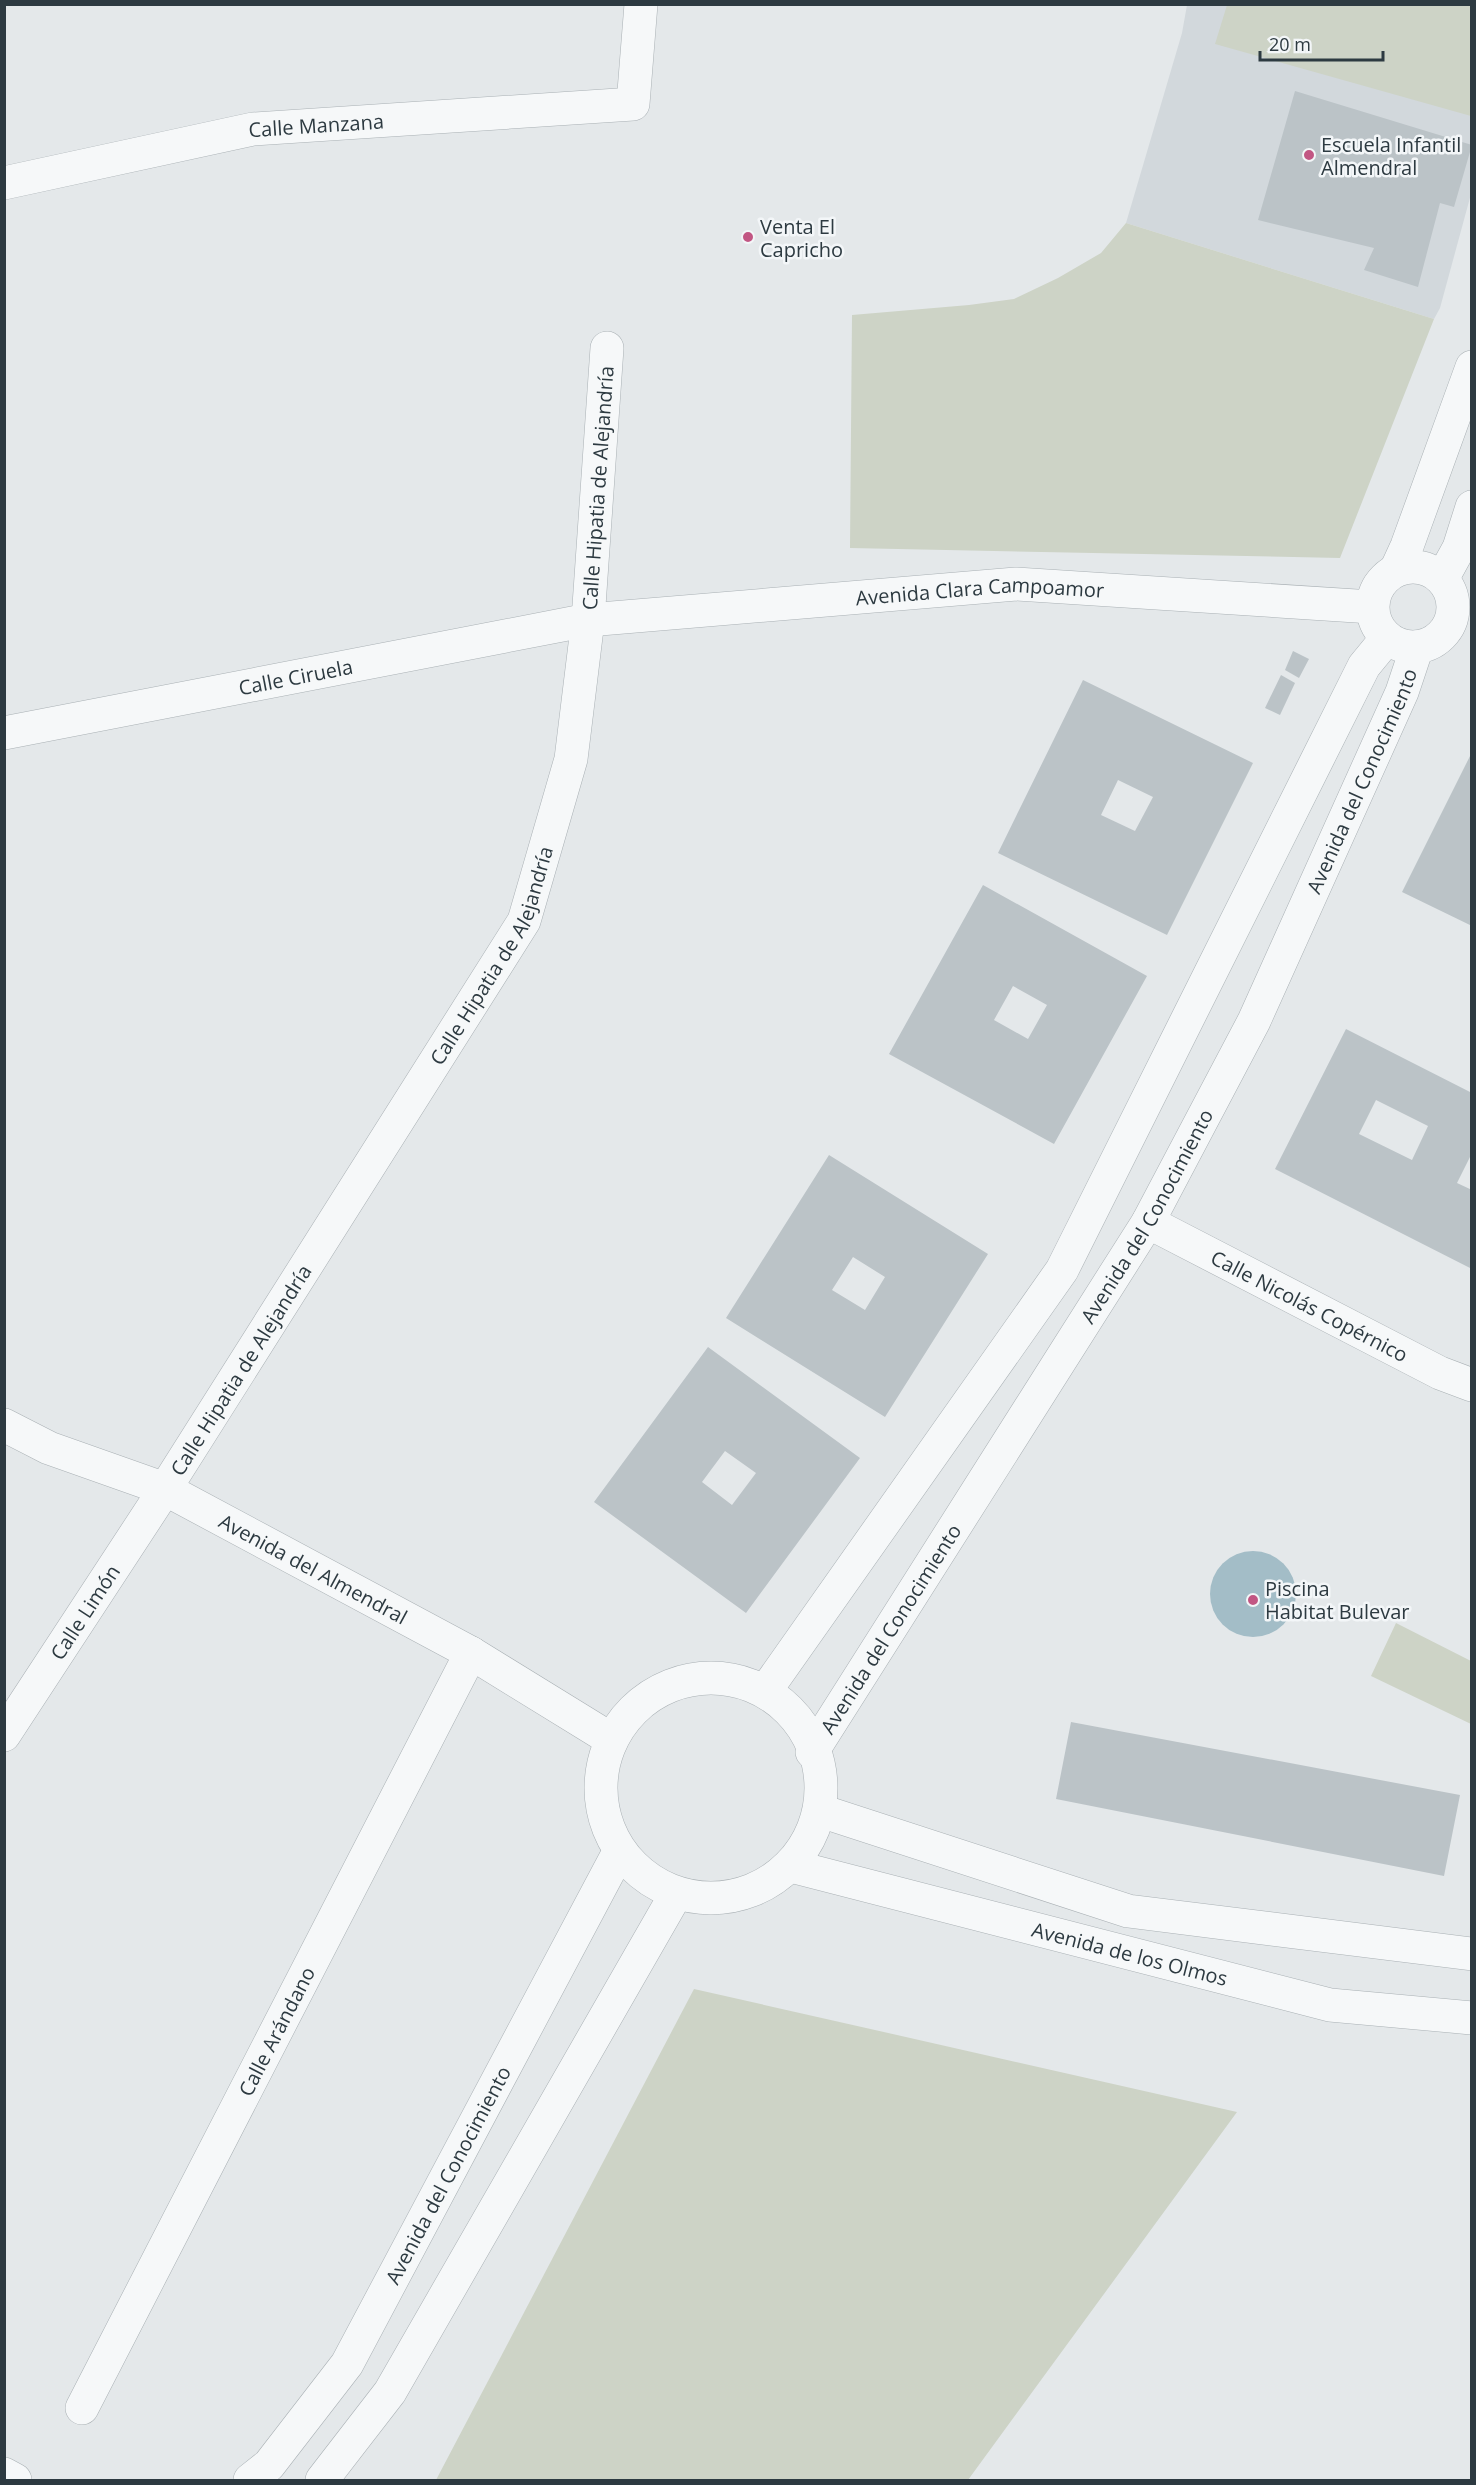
<svg xmlns="http://www.w3.org/2000/svg" width="1476" height="2485" font-family="'Open Sans',sans-serif">
	<style>
		.built { fill: #d2d8dc }
		.green { fill: #cdd3c6 }
		.water { fill: #a3bdc7 }
		.building { fill: #bbc3c7; fill-rule: evenodd }
		.lines { fill: none; stroke-linecap: round; stroke-linejoin: round }
		.minor-casing { stroke: #a9b0b4; stroke-width: 34 }
		.minor { stroke: #f6f8f9; stroke-width: 33 }
		.poi-dot { fill: #c25683; stroke: #f3f6f8; stroke-width: 2 }
		.labels { text-anchor: middle; dominant-baseline: central; stroke-width: 5; stroke-linejoin: round; paint-order: stroke }
		.street-label { font-size: 20px; fill: #2d3a41; stroke: #f3f6f8 }
		.poi-label { font-size: 20px; fill: #2d3a41; stroke: #f3f6f8; text-anchor: start }
	</style>
	<rect width="100%" height="100%" fill="#e4e8ea"/>
	<path class="built" d="M1187,5H1471V194L1440,308L1434,319L1126,223L1182,33Z"/>
	<path class="green" d="M1227,5H1471V116L1215,44Z
		M1126,223L1434,319L1340,558L850,548L852,315L969,305L1014,299L1058,278L1101,253Z
		M1396,1623L1471,1661V1724L1371,1676Z
		M694,1989L1237,2112L968,2480H436Z"/>
	<path class="water" d="M1210 1594a43 43 0 1 1 86 0a43 43 0 1 1-86 0Z"/>
	<path class="building" d="M1295,91L1472,145L1454,207L1440,203L1418,287L1364,270L1374,248L1258,220Z
		M1293,651L1309,659L1299,678L1285,670Z
		M1281,675L1295,683L1280,715L1265,708Z
		M1083,680L1253,763L1167,935L998,853ZM1118,780L1153,797L1135,831L1101,815Z
		M1472,752V926L1402,892Z
		M983,885L1147,976L1054,1144L889,1054ZM1013,986L1047,1005L1028,1039L994,1020Z
		M1346,1029L1472,1093V1153L1457,1183L1472,1190V1269L1275,1169ZM1376,1100L1428,1126L1412,1160L1359,1134Z
		M829,1155L988,1254L885,1417L726,1318ZM853,1257L885,1277L865,1310L832,1290Z
		M708,1347L860,1458L746,1613L594,1502ZM725,1451L756,1473L732,1505L702,1482Z
		M1071,1722L1460,1795L1444,1876L1056,1799Z"/>
	<g class="lines">
		<g class="minor-casing">
			<g id="minor">
				<path id="s1" d="M4,183L253,129L633,104L641,4"/>
				<circle cx="1413" cy="607" r="40"/>
				<path d="M1396,570L1407,546L1472,367"/>
				<path d="M1442,579L1459,548L1472,507"/>
				<path id="s2" d="M4,733L588,620L1016,584L1372,607"/>
				<path id="s3" d="M1148,1222L1440,1373L1472,1385"/>
				<path id="s4" d="M4,1425L49,1448L165,1489L471,1653L609,1738"/>
				<circle cx="711" cy="1788" r="110"/>
				<path d="M766,1690L1062,1270L1364,666L1387,638"/>
				<path id="s5" d="M4,1735L165,1489L524,921L571,759L588,620L607,348"/>
				<path id="s6" d="M812,1752L1148,1222L1254,1021L1402,692L1417,647"/>
				<path d="M821,1811L1128,1911L1472,1954"/>
				<path id="s7" d="M791,1866L1330,2005L1472,2018"/>
				<path id="s8" d="M82,2408L471,1653"/>
				<path d="M4,2474L15,2480"/>
				<path id="s9" d="M250,2480L269,2465L347,2364L619,1852"/>
				<path d="M322,2480L390,2392L676,1894"/>
			</g>
		</g>
		<use href="#minor" class="minor"/>
	</g>
	<g class="poi-dot">
		<circle cx="1309" cy="155" r="6"/>
		<circle cx="748" cy="237" r="6"/>
		<circle cx="1253" cy="1600" r="6"/>
	</g>
	<g class="labels">
		<g class="street-label">
			<text stroke="none"><textPath href="#s1" startOffset="318">Calle Manzana</textPath></text>
			<text stroke="none"><textPath href="#s5" startOffset="1407">Calle Hipatia de Alejandría</textPath></text>
			<text stroke="none"><textPath href="#s2" startOffset="988">Avenida Clara Campoamor</textPath></text>
			<text stroke="none"><textPath href="#s2" startOffset="297">Calle Ciruela</textPath></text>
			<text stroke="none"><textPath href="#s6" startOffset="1118">Avenida del Conocimiento</textPath></text>
			<text stroke="none"><textPath href="#s5" startOffset="921">Calle Hipatia de Alejandría</textPath></text>
			<text stroke="none"><textPath href="#s6" startOffset="632">Avenida del Conocimiento</textPath></text>
			<text stroke="none"><textPath href="#s3" startOffset="182">Calle Nicolás Copérnico</textPath></text>
			<text stroke="none"><textPath href="#s5" startOffset="435">Calle Hipatia de Alejandría</textPath></text>
			<text stroke="none"><textPath href="#s4" startOffset="342">Avenida del Almendral</textPath></text>
			<text stroke="none"><textPath href="#s5" startOffset="147">Calle Limón</textPath></text>
			<text stroke="none"><textPath href="#s6" startOffset="146">Avenida del Conocimiento</textPath></text>
			<text stroke="none"><textPath href="#s7" startOffset="350">Avenida de los Olmos</textPath></text>
			<text stroke="none"><textPath href="#s8" startOffset="424">Calle Arándano</textPath></text>
			<text stroke="none"><textPath href="#s9" startOffset="366">Avenida del Conocimiento</textPath></text>
		</g>
		<g class="poi-label">
			<text x="1321" y="144">Escuela Infantil<tspan x="1321" dy="23">Almendral</tspan></text>
			<text x="760" y="226">Venta El<tspan x="760" dy="23">Capricho</tspan></text>
			<text x="1265" y="1588">Piscina<tspan x="1265" dy="23">Habitat Bulevar</tspan></text>
		</g>
	</g>
	<rect width="1476" height="2485" fill="none" stroke="#2d3a41" stroke-width="12"/>
	<path d="M1260 51v9h123v-9" fill="none" stroke="#2d3a41" stroke-width="3"/>
	<text x="1269" y="51" font-size="18" fill="#2d3a41" stroke="#f3f6f8" stroke-width="4.5" paint-order="stroke">20 m</text>
</svg>
